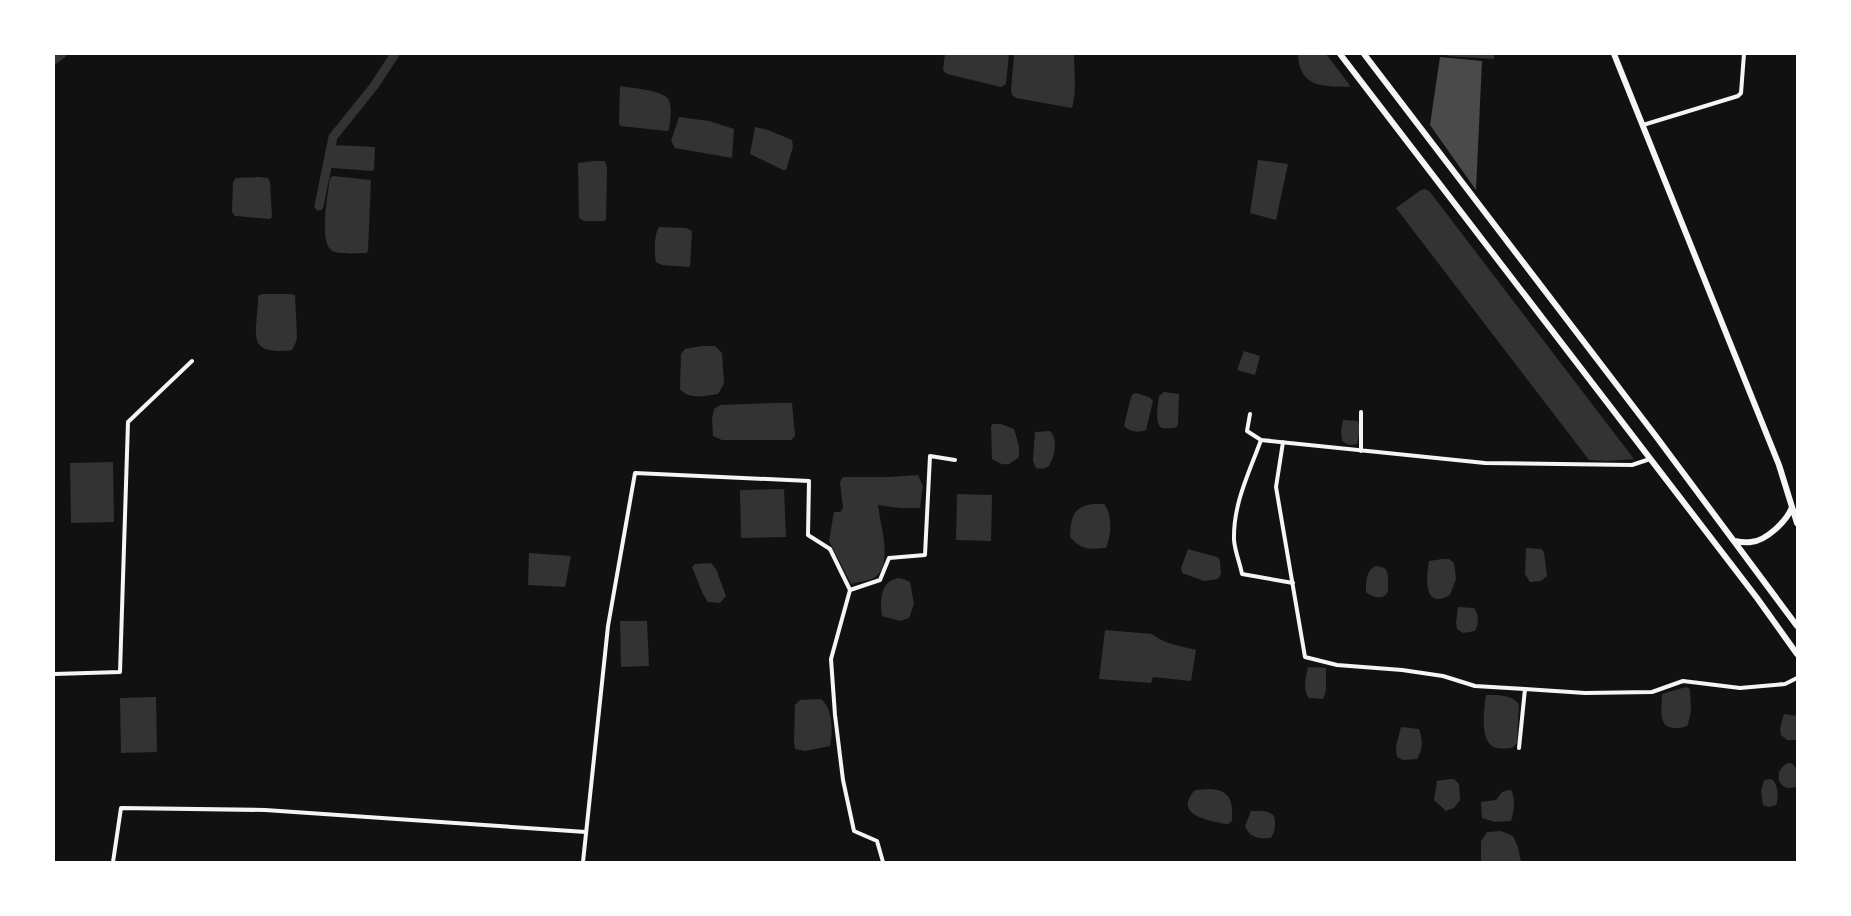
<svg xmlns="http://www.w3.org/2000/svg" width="1851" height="916" font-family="Inter,sans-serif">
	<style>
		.water { fill: #333 }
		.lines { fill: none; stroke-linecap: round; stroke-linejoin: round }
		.canal { stroke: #333; stroke-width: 9 }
		.building { fill: #4a4a4a }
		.minor { stroke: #f5f5f5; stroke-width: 4 }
		.trunk { stroke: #f5f5f5; stroke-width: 6 }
	</style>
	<rect width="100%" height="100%" fill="#111"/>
	<path class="water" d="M945,54H1009L1006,84L1001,87L947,74L943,70Z
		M1014,54H1074C1074,72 1077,90 1072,108L1016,98L1012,95L1011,90Z
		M1298,54H1326L1349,84L1350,87C1323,86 1299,88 1298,54Z
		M1448,54H1494V59L1447,56Z
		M620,86C630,88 663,90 668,99C673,106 670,122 669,130L667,131L621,126L619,124Z
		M679,117L709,121L734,129L732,158L675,148L671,141Z
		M755,127L768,130L792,140L793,147L786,170H783L750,154Z
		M332,145L375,147L374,169L373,171L332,168L330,166Z
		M1258,160L1288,164L1276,220L1250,213Z
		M594,161H605L607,168L606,220L604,221H584L579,218L578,163Z
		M333,176L371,180L368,251L366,253C359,253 336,255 331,250C319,240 328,193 330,178Z
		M259,177L268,178L270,182L272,217L270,219L235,216L232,212L233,182L236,178Z
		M1425,189L1430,192L1634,459L1607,461L1589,460L1396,208L1421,190Z
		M659,227L686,228L692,231L690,267L662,265L656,262C654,252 654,235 659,227Z
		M263,294H288L295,295L297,337L296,342L292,350C243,356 258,332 258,298L259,295Z
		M701,346H715L722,353L724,384L718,394C706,396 688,400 680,389L681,354L685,349Z
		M1244,351L1260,356L1255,375L1237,370Z
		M1164,392L1179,394L1178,425L1175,428C1171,428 1165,429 1162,428C1154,425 1158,403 1159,396Z
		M1136,393L1149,397L1153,401L1146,430C1138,433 1130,432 1124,426L1131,397L1133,394Z
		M773,403H792L795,436L791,440H722L713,436L712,419L714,409L720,405Z
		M1343,420L1358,421L1360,430L1357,444L1349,445L1342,441L1341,431Z
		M993,424H1001L1014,429L1019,446V457C1008,466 1005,467 992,459L991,426Z
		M1050,431C1059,440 1054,457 1049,466L1043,469L1036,468L1033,461L1035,432Z
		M113,462L114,522L71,523L70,463Z
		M918,475L923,486L920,508H900L878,505C880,524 894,566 874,578C868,581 858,582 851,584L829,541L834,512H840L843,508L840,482L843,477H889Z
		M784,489L786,537L741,538L740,490Z
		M957,494L992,495L991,541L956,540Z
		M1093,504H1104C1113,514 1111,537 1106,548C1088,549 1083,551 1070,537C1071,518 1072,507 1093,504Z
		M1526,548L1541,549L1544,552L1547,576L1541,581L1530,582L1525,574Z
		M1188,549L1217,557L1220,560L1221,574L1218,579L1204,581L1182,573L1181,568Z
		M529,553L571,556L565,587L528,585Z
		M1443,559H1449L1454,563L1456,579L1450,595C1423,610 1426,578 1429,561Z
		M711,563L716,569L726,596L720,603L708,602L703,594L692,567L695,564Z
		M1376,566C1387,567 1388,571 1388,581C1388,585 1389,590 1387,593C1383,601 1370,596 1366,592C1366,582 1366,570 1376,566Z
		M898,578L903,579L910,582L914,604L909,618L900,621L882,616C880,601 880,582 898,578Z
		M1458,607L1474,608C1479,614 1479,624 1475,631L1463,633L1457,629L1456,623Z
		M620,621H647L649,666L621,667Z
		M1105,630L1152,634C1165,644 1180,646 1196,650L1191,681L1153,677L1151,683L1099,679Z
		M1308,667L1326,668V691L1323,699L1309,698C1302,689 1306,677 1308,667Z
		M1686,687L1690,689L1691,710L1688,725C1683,728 1681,728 1675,728C1657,728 1662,708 1662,694Z
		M1486,695C1498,695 1510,694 1519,704L1517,743L1512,748C1506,748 1498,750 1492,746C1480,738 1484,708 1486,695Z
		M156,697L157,752L121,753L120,698Z
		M821,699C833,708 833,733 830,746L805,751L795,749L794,741L795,705L800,700Z
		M1784,714L1797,716V740H1787L1781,735L1780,728Z
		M1401,727L1419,729C1423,741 1423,749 1417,759L1403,760L1397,757L1396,746Z
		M1788,763L1793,764L1797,770V786C1779,795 1771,771 1788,763Z
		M1449,779H1454L1459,784L1460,800L1454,808L1446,811L1434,800L1437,781Z
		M1771,779L1774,781C1778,788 1779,798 1776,805L1769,807L1763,805L1761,791L1764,780Z
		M1210,789C1231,790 1233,802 1232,821L1228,824C1209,821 1172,815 1195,790Z
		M1508,790H1511C1516,799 1514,812 1511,821L1495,822L1482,818L1481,802L1496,800L1502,792Z
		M1251,811C1260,811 1275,809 1275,821C1275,828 1275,832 1271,838C1260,839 1249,838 1245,826Z
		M1501,831L1513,836L1518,847L1521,862H1481V841L1487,832Z"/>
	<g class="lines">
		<path class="canal" d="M54,60L62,54
			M319,206L333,137L374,86L395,54"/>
	</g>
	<path class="building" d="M1440,57L1482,61L1476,190L1430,125Z"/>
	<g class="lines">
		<path class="minor" d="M1643,125L1738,96L1741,93L1744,54
			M1250,414L1247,431L1261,440L1485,463L1632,465L1650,459
			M1261,440C1249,473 1233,504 1234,540C1235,552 1240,563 1242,574L1293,583
			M1283,442L1276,487L1305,657L1337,665L1402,670L1443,676L1475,686L1525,689
			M1361,451V412
			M850,590L880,580L889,558L925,555L930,456L955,460
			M54,674L120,672L128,422L192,361
			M1519,748L1525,689L1585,693L1652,692L1683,681L1740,688L1785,684L1797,678
			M113,862L121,808L265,810L586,832
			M583,862L608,626L635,473L809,481L808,535L830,549L850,590L831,659L835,715L843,780L854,831L877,841L883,862"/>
		<path class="trunk" d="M1340,54L1757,598L1797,654
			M1364,54L1655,435L1797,626
			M1614,54L1779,465L1797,523
			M1734,541C1740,542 1746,543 1751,542C1766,541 1787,521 1792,507"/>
	</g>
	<rect width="1851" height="916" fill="none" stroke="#ffffff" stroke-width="110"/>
</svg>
